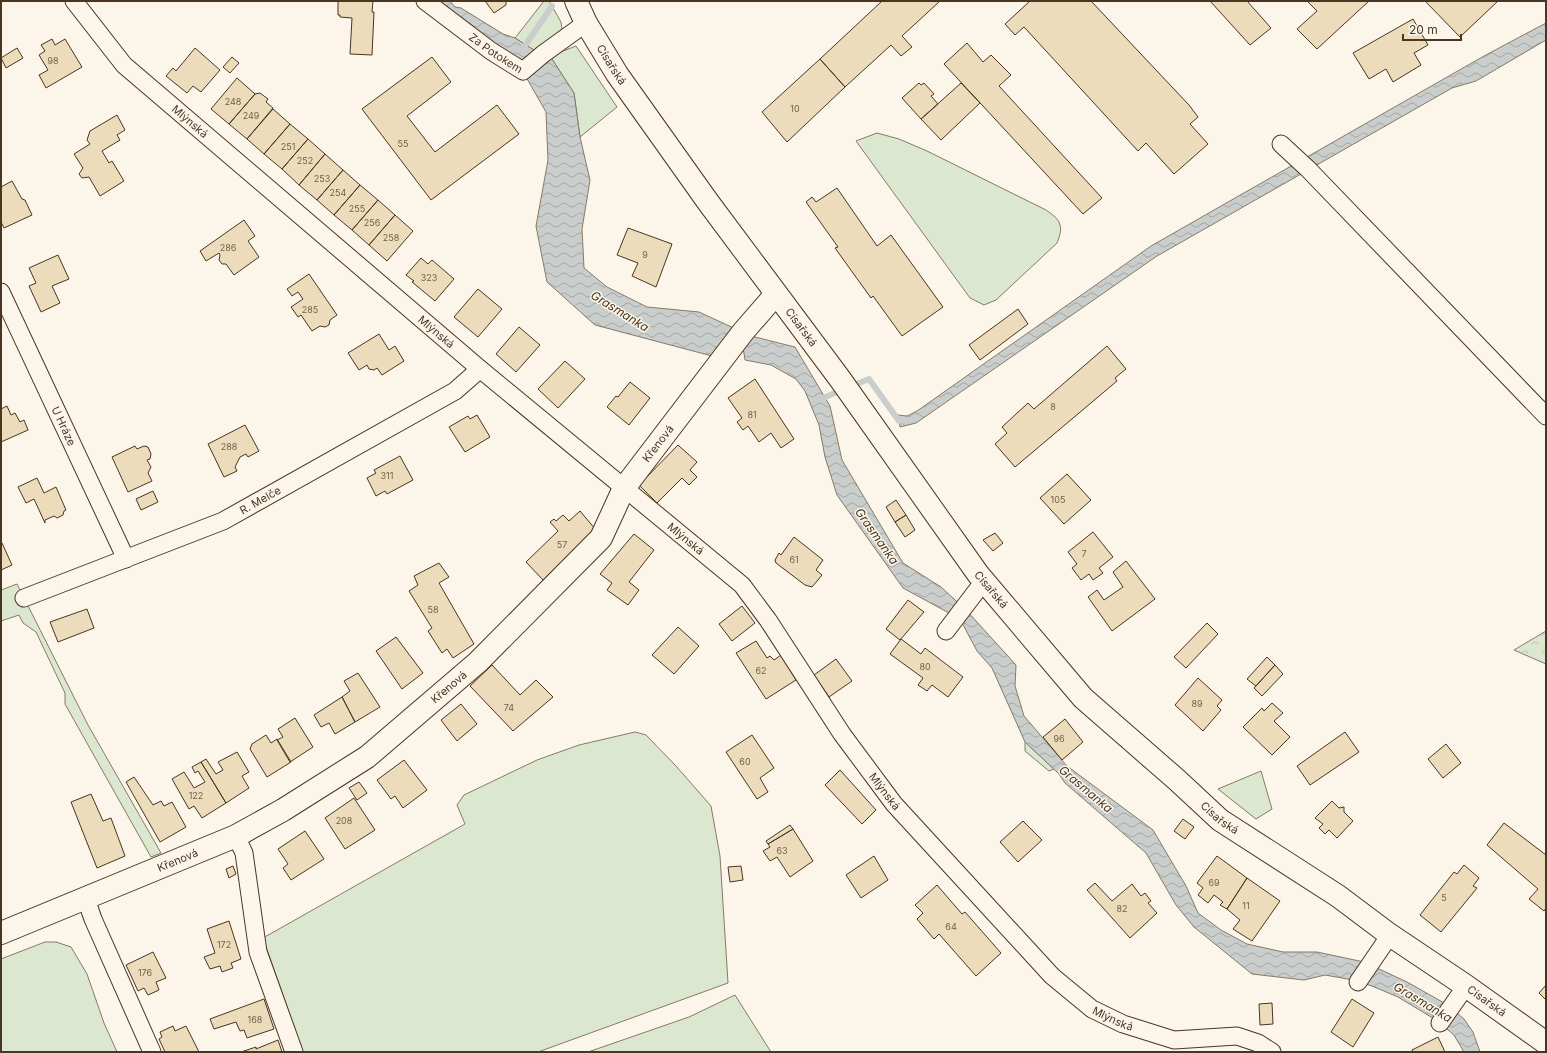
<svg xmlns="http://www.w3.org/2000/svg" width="1547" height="1053" font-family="Inter,sans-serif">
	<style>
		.green { fill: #dce7d0; stroke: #887966 }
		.forest { fill: url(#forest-crowns); stroke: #887966 }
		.water { fill: url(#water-waves); stroke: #887966 }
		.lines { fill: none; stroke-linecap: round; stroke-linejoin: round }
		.stream { stroke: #c9cecd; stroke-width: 6 }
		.building { fill: #ecdcbc; stroke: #4a3520 }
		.minor-casing { stroke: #4a3520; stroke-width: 19 }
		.tertiary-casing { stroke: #4a3520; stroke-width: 24 }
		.minor { stroke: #fbf6e9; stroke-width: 17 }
		.tertiary { stroke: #fbf6e9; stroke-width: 22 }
		.labels { text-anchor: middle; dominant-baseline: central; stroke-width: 3; stroke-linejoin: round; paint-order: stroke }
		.number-label { font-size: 9px; fill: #725f47 }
		.street-label { font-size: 11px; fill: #4a3520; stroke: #fbf6e9 }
		.water-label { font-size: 12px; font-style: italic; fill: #4a3520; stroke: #fbf6e9 }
	</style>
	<defs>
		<pattern id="forest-crowns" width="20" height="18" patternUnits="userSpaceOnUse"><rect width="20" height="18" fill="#dce7d0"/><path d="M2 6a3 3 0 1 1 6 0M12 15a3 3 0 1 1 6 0" fill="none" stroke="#bec7b2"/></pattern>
		<pattern id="water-waves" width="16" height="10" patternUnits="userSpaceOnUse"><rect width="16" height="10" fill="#c9cecd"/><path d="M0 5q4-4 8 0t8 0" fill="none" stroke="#a5a8a6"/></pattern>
	</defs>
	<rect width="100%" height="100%" fill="#fbf6e9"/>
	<path class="green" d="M544,1H549L561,22L562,29L537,52L515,38Z
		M576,46L617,107L580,137L574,93L550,56Z
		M877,133L899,139L927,151L1046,210C1061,220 1064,226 1057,243L996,300L984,305L970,298L856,141Z
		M17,584L88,725L161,853L151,857L65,704V693L36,632L23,623L19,615L1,621V590Z
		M635,732L646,735L676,766L711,806L720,856L728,983L538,1052H303L263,938L465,824L457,805L464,795L537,760L579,745Z
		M1025,742L1054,769L1049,771L1025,751Z
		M1261,771L1272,809L1256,819L1218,789Z
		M45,942H56L71,947L87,974L104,1023L117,1052H1V959Z
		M735,995L771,1052H588L689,1017Z"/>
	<path class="forest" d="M1546,631V664L1514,650Z"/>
	<path class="water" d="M433,1H450L455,7L461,8L503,34L515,38L537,52L550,56L574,93L580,137L590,180L582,229L584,268L607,287L647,307L699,312L751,336L795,347L830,406L842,460L903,563L941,587L967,611L1016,665L1015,686L1024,716L1067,766L1153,830L1186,886L1198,913L1221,930L1247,944L1283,952H1317L1364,962L1407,982L1446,1004L1464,1019L1473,1032L1480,1052H1464L1454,1035L1436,1020L1398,997L1372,986L1353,980L1325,975L1304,980L1252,974L1194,927L1176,905L1146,853L1065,783L1059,774L1025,742L992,668L977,651L960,619L903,588L837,495L825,457L819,425L805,391L796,379L771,365L745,360L743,347L712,356L595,325L547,282L536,226L548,160L546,112L526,77L494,46Z
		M1546,23V40L1476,81L1452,88L1157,256L916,423L900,427L898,415L907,416L917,411L1151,246L1484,56Z"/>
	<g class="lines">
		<path class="stream" d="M522,50L552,6
			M818,400L869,379L899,421L905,420"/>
	</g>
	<path class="building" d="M338,1H373L372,12H374L372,55L350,54L352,18L340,17V15H338Z
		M485,1H506V5L494,13Z
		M882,1H940L902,36L912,47L901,56L891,45L845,87L820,59Z
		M1030,1H1091L1189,105L1198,117L1190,124L1208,144L1174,174L1146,143L1138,151L1024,27L1015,35L1005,24Z
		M1210,1H1247L1271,28L1250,45Z
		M1307,1H1369L1317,49L1297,29L1317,11Z
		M1425,1H1498L1460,37Z
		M1413,19L1428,45L1414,53L1421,65L1393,82L1386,69L1369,79L1353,53Z
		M52,39L55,45L65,39L82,67L46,88L39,75L48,70L39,55L45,51L41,45Z
		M967,43L983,62L991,55L1011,75L999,86L1102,198L1083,214L944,64Z
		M17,48L23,58L6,68L1,58Z
		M195,48L220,70L201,92L193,86L187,93L166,76L173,68L176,71Z
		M232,57L239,63L230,73L223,67Z
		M432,57L451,82L407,116L435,152L497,105L519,134L431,200L362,109Z
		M820,59L845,87L787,142L762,112Z
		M237,78L255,94L229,124L211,109Z
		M919,83L921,85L924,83L934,94L931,96L938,104L921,119L902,98Z
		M961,83L980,103L941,140L921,119Z
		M260,93L268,99L266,102L273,108L247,139L229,124L255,94Z
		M273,109L290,124L264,154L247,139Z
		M117,115L125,130L117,135L120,140L102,151L109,163L112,161L124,181L100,196L89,177L82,178L79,174L83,168L74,154L90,144L87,140L90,131Z
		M290,124L308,139L282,169L264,154Z
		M308,139L325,154L299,185L282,169Z
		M325,154L343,170L317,200L299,185Z
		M343,170L360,185L334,215L317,200Z
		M12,181L22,199L25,200L32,215L4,228L1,222V187Z
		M360,185L378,200L352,230L334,215Z
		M837,188L877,246L891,235L943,307L902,336L873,296L871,298L835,248L838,247L806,202L812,197L816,202Z
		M378,200L395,215L369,245L352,230Z
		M395,215L413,231L387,261L369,245Z
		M244,220L255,236L248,241L259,257L234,275L226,264H222L219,260L220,255L219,253L206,261L200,251Z
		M628,228L672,244L656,287L632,276L638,263L617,255Z
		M58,255L69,279L52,286L60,303L41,312L29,286L36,283L29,268Z
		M421,258L428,264L432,260L454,279L435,301L412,282L414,281L406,275Z
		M309,274L337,315L330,320L329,325L325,327L320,326L312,331L301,315L298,317L291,307L303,299L298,292L292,296L287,289Z
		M478,289L502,309L478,337L454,317Z
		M1018,309L1028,324L980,360L969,345Z
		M519,327L540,345L516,372L496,354Z
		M379,334L389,350L395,346L404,361L382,375L377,368L374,370L369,369L367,365L359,370L348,353Z
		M1107,346L1126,369L1115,378L1117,381L1015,467L995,444L1007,433L1002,427L1028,403L1034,409Z
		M565,361L585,379L558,408L538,389Z
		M755,379L794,439L781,448L771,433L759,442L748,426L743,430L737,422L742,418L728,398Z
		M630,382L650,398L629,425L607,407L616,396L618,397Z
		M7,406L11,415L15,413L20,422L24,420L28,430L1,442V409Z
		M477,415L490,437L465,452L449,427L468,416L470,419Z
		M245,425L259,451L248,457L246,454L240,457L235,467L237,471L224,477L208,444Z
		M678,445L697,462L690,470L697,477L689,485L682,478L657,503L639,485Z
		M135,446L137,449L144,446L148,447L151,454L150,459L147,460L151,467L148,473L152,481L128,492L112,457Z
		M400,456L413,480L387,494L385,491L376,496L367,478L376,473L374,470Z
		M1067,474L1091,500L1064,524L1040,498Z
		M37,478L44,493L56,487L66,510L64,511L63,515L57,518L54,516L45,520V523L34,499L26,503L18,487Z
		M153,491L158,502L141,510L136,499Z
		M896,500L906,515L895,522L886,507Z
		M580,511L596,530L543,580L526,562L558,531L550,522L554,519L556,521L563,515L569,521Z
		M906,515L915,530L905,537L895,522Z
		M1093,532L1113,557L1099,568L1103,573L1093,580L1089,574L1081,580L1072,568L1077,564L1068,552Z
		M995,533L1003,543L993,551L983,540Z
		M634,534L654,550L629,582L639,590L628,605L607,590L612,583L600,574Z
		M794,537L823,560L816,570L822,575L812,587L805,585L776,563L775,560L779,553L781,555Z
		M2,543L12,565L1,570V544Z
		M1126,561L1155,599L1112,631L1088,597L1097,590L1104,600L1123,587L1113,572Z
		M439,563L449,577L439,583L474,644L453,658L447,649L442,653L428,631L432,628L409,591L418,585L414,576Z
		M908,600L924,612L900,640L886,629Z
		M742,606L755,623L732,641L719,624Z
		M87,609L94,628L58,642L50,622Z
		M1207,623L1218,634L1186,668L1174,657Z
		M678,627L699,646L674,674L652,655Z
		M396,637L423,673L402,689L376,651Z
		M901,639L921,654L925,648L963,677L948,697L932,685L927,691L918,685L923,678L890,654Z
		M756,641L767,658L770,656L774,660L781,655L796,680L766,699L736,653Z
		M1267,657L1275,665L1256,686L1247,679Z
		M836,659L852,681L829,697L814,675Z
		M492,665L520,695L536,680L553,697L513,731L470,686Z
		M1275,665L1283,674L1262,696L1254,688Z
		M358,673L380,707L355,722L342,697L350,691L344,681Z
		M1198,678L1222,700L1217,706L1221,710L1203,731L1175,705Z
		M342,697L355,722L335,734L329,723L321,727L314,715Z
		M1272,703L1283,713L1274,721L1290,737L1272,755L1243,727L1262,708L1264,711Z
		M461,704L477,724L457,741L441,720Z
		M295,718L313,747L290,762L277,740L283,737L278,729Z
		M1065,719L1083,742L1062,760L1043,737Z
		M1345,732L1359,752L1310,785L1297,766Z
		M266,735L271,743L277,739L291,762L267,777L250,749L252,744Z
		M752,735L774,768L760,778L768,792L757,799L726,752Z
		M1446,744L1461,763L1443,778L1428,759Z
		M237,752L249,772L242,776L249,788L226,803L201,762L206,759L216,774L223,770L218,762Z
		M404,760L427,790L403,808L395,796L391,799L377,780Z
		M201,762L226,803L202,818L194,806L189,809L172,779L184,772L194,788L205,782L198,771L195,773L192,767Z
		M840,770L876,810L862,824L825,785Z
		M134,777L153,805L161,801L164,806L172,802L186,827L160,842L126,782Z
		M359,782L367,793L357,800L349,788Z
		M91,794L103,821L111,818L125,856L97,868L71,802Z
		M354,798L375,830L345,849L325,818Z
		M1332,801L1339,808L1344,807V812L1353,821L1337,838L1329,830L1325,834L1319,828L1323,824L1315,818Z
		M1183,819L1194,827L1185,839L1174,831Z
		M1023,821L1042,840L1018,862L1000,842Z
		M1504,823L1546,855V908L1544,911L1529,899L1538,889L1487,845Z
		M790,825L793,829L768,844L766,841Z
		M793,829L813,861L790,877L777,857L770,861L763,851L770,847L768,844Z
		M305,831L324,859L291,880L283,868L288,864L278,849Z
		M874,856L888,880L861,898L846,875Z
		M1217,856L1247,878L1227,909L1220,905L1223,902L1214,895L1208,903L1198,895L1203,888L1197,883Z
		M1464,865L1479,878L1473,886L1477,888L1441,932L1420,915L1454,872L1457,874Z
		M233,866L236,874L229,878L226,869Z
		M741,866L743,880L730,882L728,867Z
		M1247,878L1280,901L1252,941L1233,929L1240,920L1227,909Z
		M1095,883L1112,901L1132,884L1141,896L1145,893L1151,901L1148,903L1157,913L1130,938L1087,890Z
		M937,885L962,914L965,912L1001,953L976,976L939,934L934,939L917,919L923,913L915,905Z
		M229,921L241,959L231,963L233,968L222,972L220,966L210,969L204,957L215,953L207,929Z
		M153,952L166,978L156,982L159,990L148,995L144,988L138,991L126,965Z
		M1546,985V1000L1539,993Z
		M264,999L274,1029L247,1038L244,1030L240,1031L236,1022L214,1029L210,1019Z
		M1352,999L1374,1013L1353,1047L1331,1032Z
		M1272,1003L1273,1024L1260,1025L1259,1004Z
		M173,1026L175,1031L186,1026L199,1052H165L159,1039L162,1037L160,1032Z
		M1438,1037L1445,1052H1413L1412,1050Z
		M278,1040L282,1052H241L256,1047V1049Z"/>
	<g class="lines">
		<g class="minor-casing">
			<g id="minor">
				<path id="s1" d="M74,1L124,65L480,369L742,585L768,620L842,734L894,804L1052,976L1092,1009L1123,1024L1174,1040L1237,1036L1258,1043L1272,1052"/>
				<path id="s2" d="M425,1L491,51L523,71L543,54L586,23"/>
				<path d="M1281,144L1308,169L1546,416"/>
				<path id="s3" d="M1,292L126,559"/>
				<path id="s4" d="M24,598L223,521L455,391L480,369"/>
				<path d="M946,631L984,581"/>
				<path d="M236,836L244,853L258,952L294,1052"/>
				<path d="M86,899L93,919L152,1052"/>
				<path d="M1358,982L1390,935"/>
				<path d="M1440,1023L1466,986"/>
			</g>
		</g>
		<g class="tertiary-casing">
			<g id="tertiary">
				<path id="s5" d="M576,1L586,23L617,74L708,202L840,379L978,574L1083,698L1177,780L1220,820L1338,896L1390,935L1466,986L1546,1043"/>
				<path id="s6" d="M1,933L236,836L283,810L367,757L478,662L601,538L624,488L743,332L776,294"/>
			</g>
		</g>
		<use href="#minor" class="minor"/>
		<use href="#tertiary" class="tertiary"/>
	</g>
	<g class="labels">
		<g class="number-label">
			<text x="53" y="60">98</text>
			<text x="233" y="101">248</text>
			<text x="795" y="108">10</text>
			<text x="251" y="115">249</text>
			<text x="403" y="143">55</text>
			<text x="288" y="146">251</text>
			<text x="305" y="160">252</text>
			<text x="322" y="178">253</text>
			<text x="338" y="192">254</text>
			<text x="357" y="208">255</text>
			<text x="372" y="222">256</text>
			<text x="391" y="237">258</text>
			<text x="228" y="247">286</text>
			<text x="645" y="254">9</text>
			<text x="429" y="277">323</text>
			<text x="310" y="309">285</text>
			<text x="1053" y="406">8</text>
			<text x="752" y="414">81</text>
			<text x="229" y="446">288</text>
			<text x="387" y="475">311</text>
			<text x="1058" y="499">105</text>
			<text x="562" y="544">57</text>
			<text x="1084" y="553">7</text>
			<text x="794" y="559">61</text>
			<text x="433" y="609">58</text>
			<text x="925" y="666">80</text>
			<text x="761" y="670">62</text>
			<text x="1197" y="703">89</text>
			<text x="509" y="707">74</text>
			<text x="1059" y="738">96</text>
			<text x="745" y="761">60</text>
			<text x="196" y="795">122</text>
			<text x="344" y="820">208</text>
			<text x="782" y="850">63</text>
			<text x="1214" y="882">69</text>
			<text x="1444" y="897">5</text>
			<text x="1246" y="905">11</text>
			<text x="1122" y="908">82</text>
			<text x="951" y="926">64</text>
			<text x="224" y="944">172</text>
			<text x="145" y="972">176</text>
			<text x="255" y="1019">168</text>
		</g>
		<g class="street-label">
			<text stroke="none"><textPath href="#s2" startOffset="88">Za Potokem</textPath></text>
			<text stroke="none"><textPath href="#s5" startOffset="73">Císařská</textPath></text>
			<text stroke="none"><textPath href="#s1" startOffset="168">Mlýnská</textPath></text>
			<text stroke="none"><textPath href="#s5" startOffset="397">Císařská</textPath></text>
			<text stroke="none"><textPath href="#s1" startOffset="492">Mlýnská</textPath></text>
			<text stroke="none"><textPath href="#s3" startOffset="148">U Hráze</textPath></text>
			<text stroke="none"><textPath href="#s6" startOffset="839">Křenová</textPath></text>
			<text stroke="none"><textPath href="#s4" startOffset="256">R. Melče</textPath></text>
			<text stroke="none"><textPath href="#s1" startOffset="816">Mlýnská</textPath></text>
			<text stroke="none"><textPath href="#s5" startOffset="721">Císařská</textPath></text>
			<text stroke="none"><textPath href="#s6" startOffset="515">Křenová</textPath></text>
			<text stroke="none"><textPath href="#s1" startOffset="1140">Mlýnská</textPath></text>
			<text stroke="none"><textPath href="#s5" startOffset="1045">Císařská</textPath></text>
			<text stroke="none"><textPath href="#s6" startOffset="191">Křenová</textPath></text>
			<text stroke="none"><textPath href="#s5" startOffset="1369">Císařská</textPath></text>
			<text stroke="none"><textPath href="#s1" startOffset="1464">Mlýnská</textPath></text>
		</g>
		<g class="water-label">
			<text transform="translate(620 311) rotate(32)">Grasmanka</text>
			<text transform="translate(877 536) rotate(55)">Grasmanka</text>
			<text transform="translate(1086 789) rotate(40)">Grasmanka</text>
			<text transform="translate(1423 1002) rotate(31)">Grasmanka</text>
		</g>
	</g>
	<rect width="1547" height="1053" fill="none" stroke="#4a3520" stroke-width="4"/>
	<path d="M1403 34v6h58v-6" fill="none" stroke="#4a3520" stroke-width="2"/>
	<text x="1409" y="34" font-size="12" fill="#4a3520" stroke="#fbf6e9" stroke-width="3" paint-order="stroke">20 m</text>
</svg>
